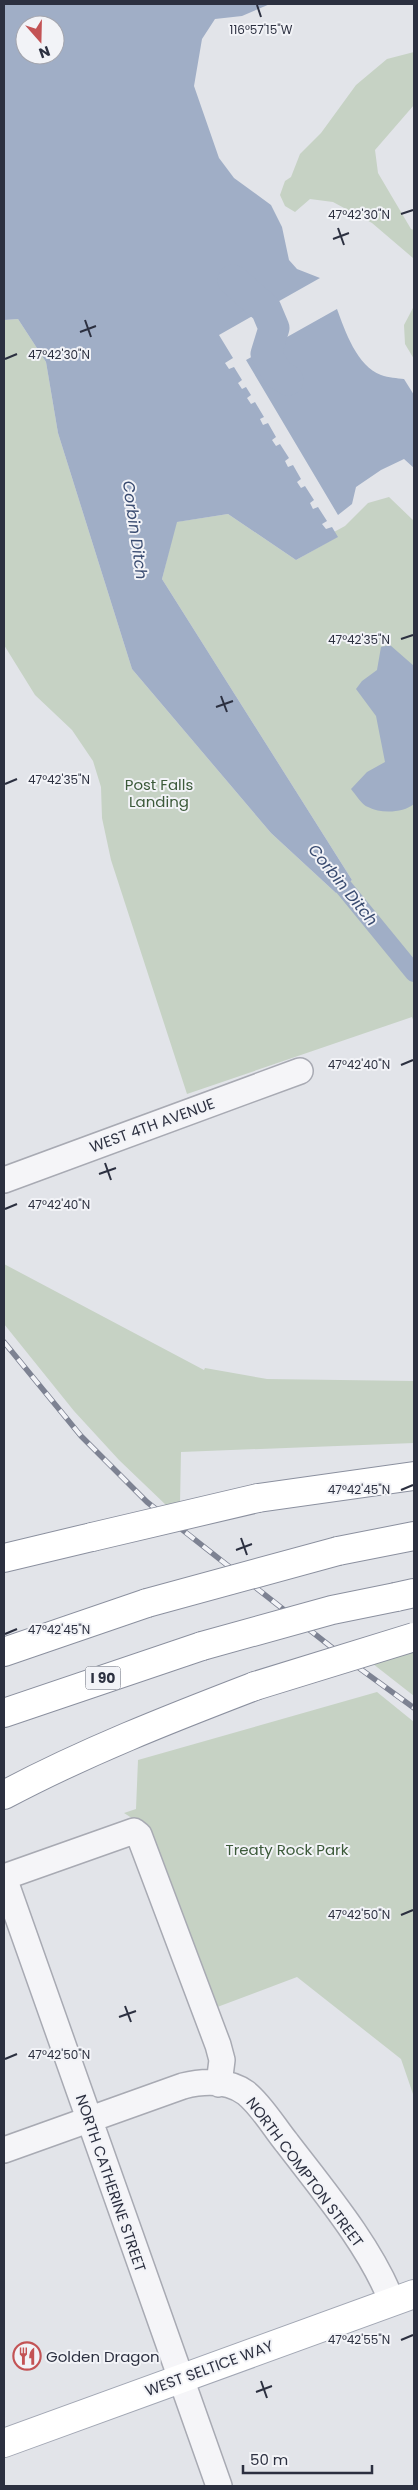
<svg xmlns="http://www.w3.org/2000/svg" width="418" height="2490" font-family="Poppins,sans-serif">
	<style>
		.green { fill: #c6d2c4 }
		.water { fill: #a0aec6; fill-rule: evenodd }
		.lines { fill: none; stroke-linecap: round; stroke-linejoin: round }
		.canal { stroke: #a0aec6; stroke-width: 18 }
		.river { stroke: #a0aec6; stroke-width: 31 }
		.minor-casing { stroke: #a8aab3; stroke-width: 28 }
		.major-casing { stroke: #a2a7b4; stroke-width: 30 }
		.highway-casing { stroke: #8b909f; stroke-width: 30 }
		.minor { stroke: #f5f5f8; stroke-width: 25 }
		.major { stroke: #fff; stroke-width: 28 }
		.highway { stroke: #fff; stroke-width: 28 }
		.rail-casing { stroke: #7d8292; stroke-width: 5.5 }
		.rail { stroke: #f2f3f7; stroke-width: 4; stroke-dasharray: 11; stroke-linecap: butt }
		.highway-bridge-casing { stroke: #8b909f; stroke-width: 30; stroke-linecap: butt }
		.highway-bridge { stroke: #fff; stroke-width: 28 }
		.ticks { fill: none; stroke: #2c3040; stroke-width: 2 }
		.labels { text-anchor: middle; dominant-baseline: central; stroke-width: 4; stroke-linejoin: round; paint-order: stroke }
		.shield { fill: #f2f3f7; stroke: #676a77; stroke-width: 1 }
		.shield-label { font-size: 14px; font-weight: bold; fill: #2c3040 }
		.park-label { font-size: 15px; fill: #3c5a3a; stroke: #f2f3f7 }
		.street-label { font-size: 15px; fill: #2c3040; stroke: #f2f3f7 }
		.poi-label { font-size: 15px; fill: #2c3040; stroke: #f2f3f7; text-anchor: start }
		.water-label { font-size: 16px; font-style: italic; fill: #394b70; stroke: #f2f3f7 }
		.ticks-label { font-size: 12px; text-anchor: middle; fill: #2c3040; stroke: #f2f3f7; stroke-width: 4; stroke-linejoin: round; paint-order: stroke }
	</style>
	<rect width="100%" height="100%" fill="#e2e4e9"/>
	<path class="green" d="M414,52V105L375,150L378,173L411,229L414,230V261L413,258L372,223L333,202L310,199L295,212L285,206L280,195L285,181L291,177L300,154L321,133L356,85L387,59Z
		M414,306V359L405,344L404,325Z
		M18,319L46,362L58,433L132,669L271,833L336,893L352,880L162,579L176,522L228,514L296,560L337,537L334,532L345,526L368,503L389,497L414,521V1022L412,1017L187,1094L111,860L102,818L101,787L93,761L72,730L35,695L4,645V320Z
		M4,1264L204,1370L205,1368L267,1379L414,1381V1443L181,1452L180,1504L167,1506L119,1460L74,1411L4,1324Z
		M414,1647V1696L368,1660Z
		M377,1692L414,1722V2097L401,2059L297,1977L212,2009L135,1820L124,1813L136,1809L138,1760Z"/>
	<path class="water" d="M4,4H270L242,16L215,19L202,39L194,86L219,158L234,178L271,205L282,227L289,260L297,269L320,278L219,335L233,358L225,363L229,369L234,367L242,380L238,383L242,389L246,387L251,395L247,398L251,404L255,402L264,417L260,419L263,425L268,423L276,437L272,440L276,446L280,444L289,458L285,461L288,467L293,465L301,479L297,482L301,488L305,486L314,500L310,503L313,509L318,507L327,521L322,524L326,529L332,527L338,537L296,560L228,514L177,522L162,579L352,880L336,893L271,833L132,669L58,433L46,362L18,319L4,320ZM25,25H55V55H25Z
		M337,309C345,331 357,366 381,375C389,378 397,378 404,379L414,395V468L404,459L381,470L356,487L352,504L338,515L246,360Z
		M390,645L414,666V804C403,813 381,814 368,807C362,805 356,795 351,789L367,772L385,762L376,716L356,689L362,681L377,670L381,647Z"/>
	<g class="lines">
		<path class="canal" d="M328,868L414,973"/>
		<path class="river" d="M233,280L266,309L274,328L266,354L278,374L288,380"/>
		<g class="minor-casing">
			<path id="minor" d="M4,1180L300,1071
				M4,1877L134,1831L139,1835L218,2045L222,2060L219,2084
				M4,1878L219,2486
				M4,2150L183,2086C203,2081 228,2080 246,2093C262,2106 274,2127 287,2143C323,2190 371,2247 392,2302"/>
		</g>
		<g class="major-casing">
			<path id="major" d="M4,2443L414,2294"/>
		</g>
		<g class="highway-casing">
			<path id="highway" d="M258,1498L414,1476
				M338,1551L414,1536
				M4,1558L92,1537
				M396,1597L414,1593
				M4,1652L147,1603
				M4,1713L202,1646
				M4,1795C85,1752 169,1719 255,1686"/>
		</g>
		<use href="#minor" class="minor"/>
		<use href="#major" class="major"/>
		<use href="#highway" class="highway"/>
		<g class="rail-casing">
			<path id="rail" d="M4,1342L81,1436L147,1502L344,1657L414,1708"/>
		</g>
		<use href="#rail" class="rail"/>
		<g class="highway-bridge-casing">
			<path id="highway-bridge" d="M92,1537L258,1498
				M147,1603L338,1551
				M202,1646L332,1610L396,1597
				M255,1686L414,1637"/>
		</g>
		<use href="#highway-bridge" class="highway-bridge"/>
	</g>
	<path class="ticks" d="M257,5L261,17M401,214L413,210M338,228L344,245M333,239L349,233M85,320L91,337M80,332L96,326M5,359L17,354M401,639L413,635M221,696L227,712M216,707L233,701M5,784L17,779M401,1065L413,1060M105,1163L111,1180M99,1174L116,1168M5,1209L17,1204M401,1490L413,1485M241,1538L247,1555M236,1550L252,1544M5,1634L17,1629M401,1915L413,1910M125,2006L131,2022M119,2017L136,2011M5,2059L17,2054M401,2340L413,2335M261,2381L267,2398M256,2392L272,2386"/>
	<defs>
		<g id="restaurant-ring" transform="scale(1.4375)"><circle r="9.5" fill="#f2f3f7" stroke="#c35355" stroke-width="1.5"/><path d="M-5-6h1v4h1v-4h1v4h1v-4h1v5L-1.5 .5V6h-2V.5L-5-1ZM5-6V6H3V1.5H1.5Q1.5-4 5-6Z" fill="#c35355"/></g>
	</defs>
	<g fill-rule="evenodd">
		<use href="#restaurant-ring" x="27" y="2356"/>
	</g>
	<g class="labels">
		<rect class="shield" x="85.5" y="1666.5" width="35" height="23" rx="4"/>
		<g class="shield-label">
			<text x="103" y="1678">I 90</text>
		</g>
		<g class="park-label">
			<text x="159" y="784">Post Falls<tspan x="159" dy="17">Landing</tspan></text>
			<text x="287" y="1849">Treaty Rock Park</text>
		</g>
		<g class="street-label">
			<text transform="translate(152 1125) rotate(-20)">WEST 4TH AVENUE</text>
			<text transform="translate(305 2172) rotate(53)">NORTH COMPTON STREET</text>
			<text transform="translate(111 2183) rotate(71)">NORTH CATHERINE STREET</text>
			<text transform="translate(209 2368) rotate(-20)">WEST SELTICE WAY</text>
		</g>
		<g class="poi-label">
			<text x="46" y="2356">Golden Dragon</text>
		</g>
		<g class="water-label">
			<text transform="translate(135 530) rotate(82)">Corbin Ditch</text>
			<text transform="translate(343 885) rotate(51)">Corbin Ditch</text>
		</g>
	</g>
	<g class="ticks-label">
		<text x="261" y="34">116°57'15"W</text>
		<text x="359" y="219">47°42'30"N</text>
		<text x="59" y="359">47°42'30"N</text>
		<text x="359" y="644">47°42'35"N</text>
		<text x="59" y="784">47°42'35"N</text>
		<text x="359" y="1069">47°42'40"N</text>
		<text x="59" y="1209">47°42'40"N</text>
		<text x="359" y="1494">47°42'45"N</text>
		<text x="59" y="1634">47°42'45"N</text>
		<text x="359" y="1919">47°42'50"N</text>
		<text x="59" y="2059">47°42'50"N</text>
		<text x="359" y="2344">47°42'55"N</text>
	</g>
	<rect width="418" height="2490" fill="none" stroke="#2c3040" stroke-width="10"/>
	<g transform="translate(40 40) rotate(160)"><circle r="24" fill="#f2f3f7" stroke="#a3a5ae"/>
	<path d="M0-4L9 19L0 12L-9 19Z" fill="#c35355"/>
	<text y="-8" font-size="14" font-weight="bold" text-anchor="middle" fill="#2c3040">N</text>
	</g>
	<path d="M243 2465v8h129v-8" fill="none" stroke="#2c3040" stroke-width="2.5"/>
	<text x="250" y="2465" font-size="15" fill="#2c3040" stroke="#f2f3f7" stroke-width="4" paint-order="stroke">50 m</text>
</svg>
